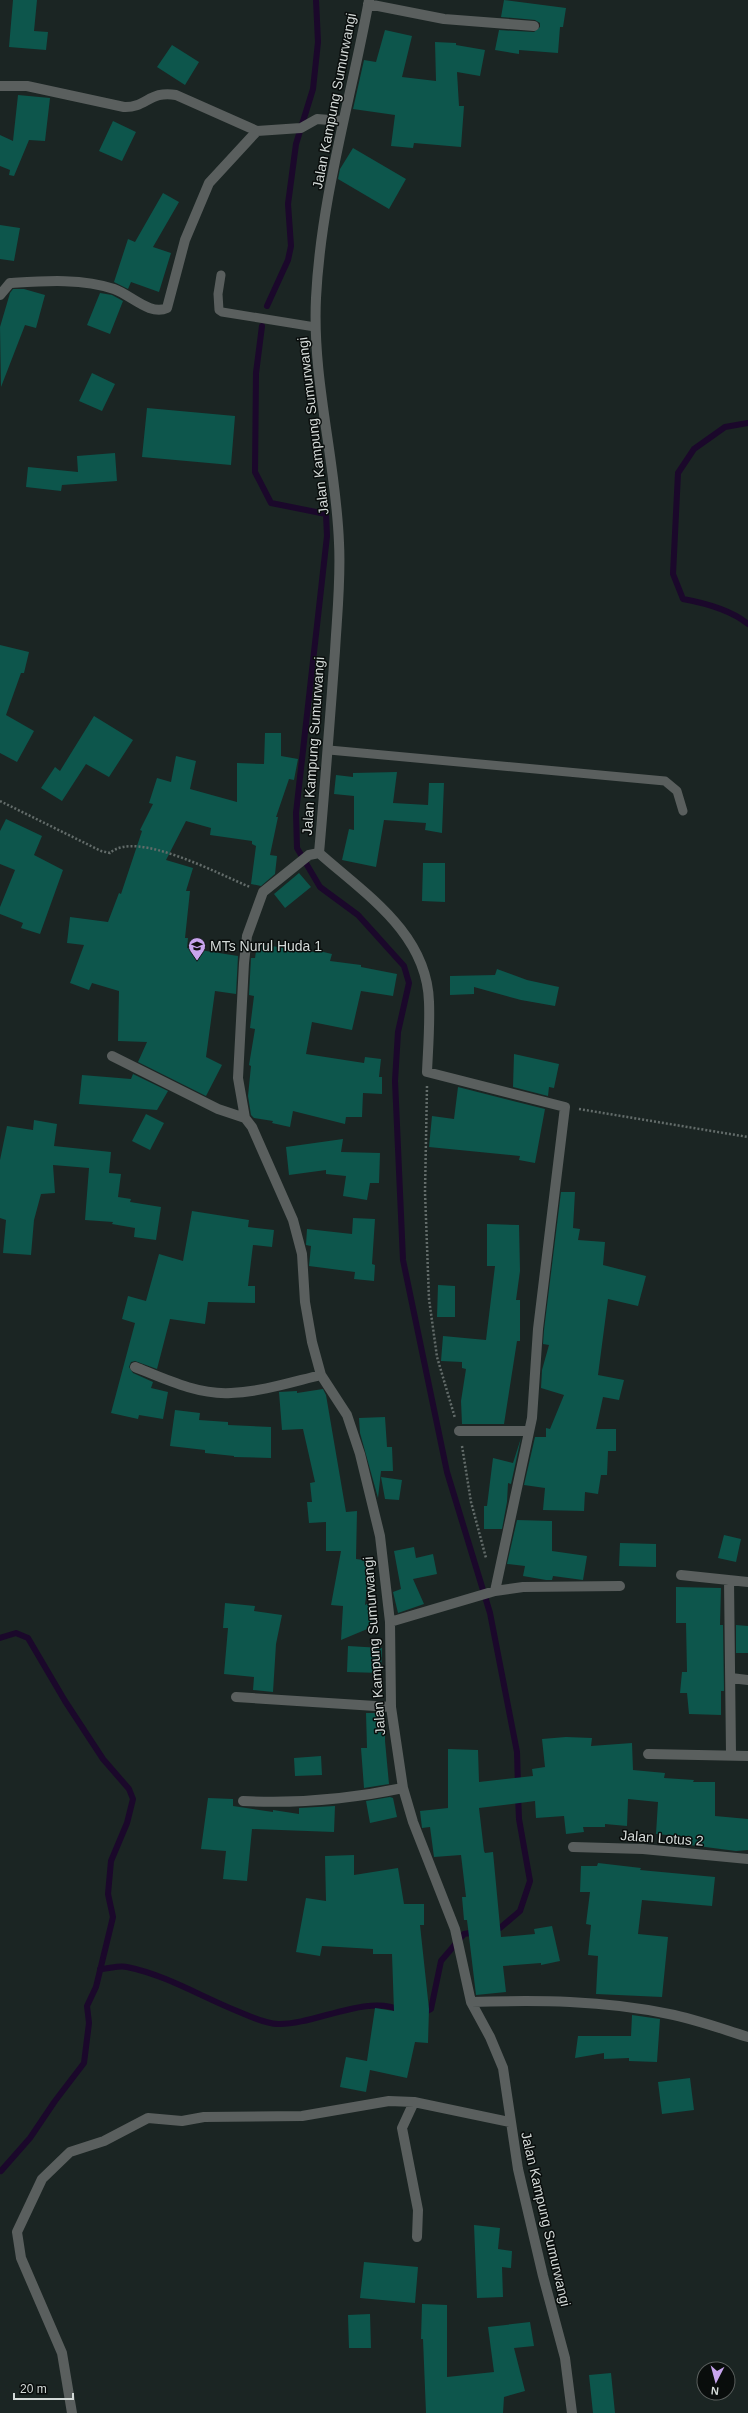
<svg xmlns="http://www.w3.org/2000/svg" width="748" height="2413" font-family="Helvetica,sans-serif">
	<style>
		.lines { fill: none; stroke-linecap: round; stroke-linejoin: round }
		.stream { stroke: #1b082b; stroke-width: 6 }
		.building { fill: #0d564c }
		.path { stroke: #636c6a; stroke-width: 2.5; stroke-dasharray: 2 2; stroke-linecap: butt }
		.service { stroke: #5a5f5e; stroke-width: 9 }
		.minor { stroke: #5a5f5e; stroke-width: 10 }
		.labels { text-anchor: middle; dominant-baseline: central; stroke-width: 3; stroke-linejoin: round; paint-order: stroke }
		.street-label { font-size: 14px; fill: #d3d9d7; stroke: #090d0c }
		.poi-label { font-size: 14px; fill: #d3d9d7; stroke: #090d0c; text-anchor: start }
	</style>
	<rect width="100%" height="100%" fill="#1b2523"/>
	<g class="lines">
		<path class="stream" d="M267,306L288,260L291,246L288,204L296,144L313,89L318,42L316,0
			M262,326L256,373L255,472L271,503L326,514L327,536L296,813L297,848L320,887L358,915L404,966L409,983L398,1032L395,1081L403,1260L447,1472L490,1613L517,1752L518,1786
			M748,423L725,427L694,449L678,473L673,574L683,599C705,603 731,610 748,624
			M0,1638L16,1633L28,1638L65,1701L103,1759L129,1789L133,1799L127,1823L111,1861L108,1894L113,1917L96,1987L87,2006L89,2023L84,2063L55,2101L30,2138L1,2171
			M492,1929L500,1928L520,1911L530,1881L519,1819L518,1795
			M100,1969C108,1969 119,1965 127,1967C166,1975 200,1996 237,2011C249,2016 265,2024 278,2024C314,2025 367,1994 400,2010
			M422,2014L431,2009L441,1961L464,1934L475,1932"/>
	</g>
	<path class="building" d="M13,0H37L34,31L48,32L46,50L9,47Z
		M504,0L566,8L563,27H560L558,53L519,50V54L495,50L499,30L534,32L540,27V23L535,20L501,17Z
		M385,30L412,36L402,77L436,81L435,42L456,43V45L485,50L480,76L457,72L459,106H464L461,147L414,143L413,148L391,146L395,115L353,109L364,60L376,62Z
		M172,45L199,62L185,85L157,67Z
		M18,95L50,98L45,141L29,140L14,176L9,175L10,170L0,166V135L13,141Z
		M113,121L136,132L122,161L99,151Z
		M353,148L406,179L389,209L338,179L340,169Z
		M163,193L179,202L153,247L171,253L159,292L131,282L128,289L114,282L128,239L135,242Z
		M0,225L20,228L14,261L0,259Z
		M13,289H24L45,295L36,328L25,325L1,387L0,327L10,293Z
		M100,293L112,295L123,301L110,334L87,325Z
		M92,373L115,384L102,411L79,401Z
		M147,408L235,416L231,465L142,457Z
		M115,453L117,481L62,485L61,491L26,487L28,467L78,472L77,456Z
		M0,645L29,652L24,673H21L6,715L34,731L17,762L0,753Z
		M94,716L133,740L109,777L86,764L62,801L41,788L55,767L60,771Z
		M265,733H281V756L298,759L294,780L289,779L276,817H278L270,855L277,856L275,874L261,886L251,884L256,846L252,844V841L210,835L211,828L186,821L166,860L193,868L186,891H190L185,938H188L187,948L238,956L236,994L215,991L206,1057L222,1065L206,1096L138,1062L147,1042L118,1041L119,991L92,983L89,990L70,983L84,945L67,943L70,917L108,922L119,893L121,894L142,831L140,830L153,804L149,803L157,778L171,782L176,756L196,761L190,789L237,802V763L264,764Z
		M397,772L393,803L428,805L429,783H444L442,833L425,830L426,823L384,820L376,867L342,860L349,829L354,830V796L334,794L336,775L353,777V773Z
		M6,819L42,836L34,855L63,870L40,934L21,928L23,923L0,914V907L15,870L0,864V831Z
		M423,863H445V902L422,901Z
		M299,873L311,887L285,908L274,894Z
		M257,944L314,952L315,950L332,954L330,961L361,965V967L397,974L393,996L361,991L352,1030L312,1022L306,1054L364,1063L365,1057L381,1059L379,1077H382V1094L363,1093L362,1117H346L345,1124L293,1111L290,1127L272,1123L273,1121L254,1118L251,1115L248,1096L251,1066L249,1065L255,1029L250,1028L254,996L249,995L251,958H255Z
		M497,969L527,980L559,987L555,1006L521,1000L474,987V994L450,995V976L495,975Z
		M514,1054L559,1064L554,1088L549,1087L548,1096L513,1087Z
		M133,1074L168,1091L157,1110L79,1104L82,1075L131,1079Z
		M458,1087L545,1109L535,1163L519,1160L520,1156L429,1147L432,1116L454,1119Z
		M146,1114L164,1123L150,1150L132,1141Z
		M34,1120L57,1124L54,1146L111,1152L109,1173L121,1174L118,1197L131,1199L130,1202L161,1207L156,1240L134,1237L135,1228L112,1224L113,1222L85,1220L89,1168L53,1165L55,1193L41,1194L34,1220L31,1255L3,1253L6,1220L0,1218V1160L7,1126L33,1130Z
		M343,1139L341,1152L380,1153L379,1183H370L367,1200L343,1196L346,1176L326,1174V1170L289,1175L286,1147Z
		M561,1192H575L573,1228L580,1229L578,1240L605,1242L603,1265L646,1276L638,1306L608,1299L598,1375L624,1380L619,1400L603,1397L596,1429H616V1451H608L607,1475H601L598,1494L585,1492L584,1511L543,1510L545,1488L524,1485L535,1437H546V1428L550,1429L564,1395L541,1388L542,1370L549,1345L543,1344L544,1330Z
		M192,1211L249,1220L248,1227L274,1230L272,1247L253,1245L248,1286H255V1303L208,1302L205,1324L170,1319L157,1369L135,1361L131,1362L129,1367L133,1373L153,1382L151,1388L168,1392L163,1419L139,1415L138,1419L111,1413L135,1323L122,1319L128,1296L146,1301L159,1254L183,1261Z
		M353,1218L375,1219L372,1264L375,1265L374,1281L354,1279L355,1272L309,1266L311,1246L306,1245L307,1229L352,1234Z
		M487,1224L519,1225L520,1271L516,1300H520V1341H517L504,1424H462L461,1401L466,1369L462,1368V1362L441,1361L443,1336L486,1340L495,1266H487Z
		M438,1285L455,1286V1317H437Z
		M323,1389L326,1395L346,1512L357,1511L356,1559L370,1561L365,1605L373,1601L372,1627L341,1640L343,1606L331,1605L341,1551H326V1522L309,1523L307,1502H312L310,1483L315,1482L303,1429L282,1430L279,1392L297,1391V1393Z
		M175,1410L200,1413L199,1420L228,1422V1425L271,1427V1458L234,1457V1456L205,1453V1450L170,1446Z
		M385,1417L387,1447H392L393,1471H381L378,1498L360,1433L359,1418Z
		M521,1438L511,1484L508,1483L507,1502L502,1529H484V1506H487L493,1458L513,1463Z
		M381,1477L402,1480L399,1500L385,1499Z
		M517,1520L552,1521V1551L587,1556L583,1580L553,1576L552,1580H546L523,1576L525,1566L507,1564Z
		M724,1535L741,1539L736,1562L718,1558Z
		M620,1543L656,1544V1567L619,1566Z
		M414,1547L416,1558L433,1554L437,1574L413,1579L424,1604L398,1613L393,1592L401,1589L394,1551Z
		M676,1587L721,1588L720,1625H723L724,1691H721V1715L689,1714L687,1693H680L682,1672H687L686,1623H676Z
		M225,1603L255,1606L254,1611L282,1615L276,1644L273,1692L253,1690L254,1677L224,1674L228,1628H223Z
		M736,1625L748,1626V1653H736Z
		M348,1646L382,1648L381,1673L347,1672Z
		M366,1713H385V1741L389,1784L364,1788L361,1748H367Z
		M566,1737L592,1738L591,1746L632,1743L633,1770L665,1773L664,1778L694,1780L693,1782H715V1816L748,1819V1850L736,1851L690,1845L692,1837L656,1834L658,1802L628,1799L627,1826L605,1824V1827H583L584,1832L566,1834L564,1816L536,1818L535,1801L479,1808L484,1851L485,1853L493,1852L501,1937L535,1934L534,1929L552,1926L560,1961L541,1965V1963L503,1966L506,1992L476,1995L467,1920H464L462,1897H466L461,1855L434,1857L430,1827L422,1828L420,1811L448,1808V1749L478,1750L479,1782L533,1776L532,1769L545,1767L542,1739Z
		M321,1756L322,1775L295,1776L294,1758Z
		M390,1797L393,1798L397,1817L370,1823L366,1801Z
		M208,1798L233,1799V1806L273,1812V1810L299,1814V1808L335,1806L334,1832L252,1829L247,1881L223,1879L226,1851L201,1849Z
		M354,1855V1875L398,1868L404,1904H424V1925H420L429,2009L428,2043L415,2042L407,2078L370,2070L366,2092L340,2087L346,2057L367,2061L375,2008L394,2011L392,1954H373V1949L322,1946L320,1956L296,1952L306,1898L326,1901L325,1856Z
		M598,1863L641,1868L640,1870L715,1877L712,1906L642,1900L638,1934L668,1937L662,1997L596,1994L598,1956L588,1955L591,1925L586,1924L590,1892H580L581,1866H597Z
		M632,2015L660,2019L657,2062L629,2061V2058L604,2059V2053L575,2058L578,2036H631Z
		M690,2078L694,2110L662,2114L658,2082Z
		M474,2225L500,2228L498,2249L512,2251L511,2268L502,2267L503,2297L477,2298Z
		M364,2262L418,2267L415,2303L360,2298Z
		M422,2304L447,2305V2377L494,2372L488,2327L530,2322L534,2346L514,2348L525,2391L504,2397L503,2413H426L423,2339H421Z
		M370,2314L371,2348H349L348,2315Z
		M611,2373L615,2413H593L589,2375Z"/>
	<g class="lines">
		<path class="path" d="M0,801L101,851L110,853C136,829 220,875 250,887
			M427,1086L425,1192L429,1299L437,1357L455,1418
			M579,1109L748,1137
			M462,1446L471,1502L486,1558"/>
		<path class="service" d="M221,275L218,294L219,310L222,312L315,327
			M329,750L665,781L677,791L683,811"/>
		<path class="minor" d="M368,4L444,19L534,26
			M0,86H27L124,107C146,108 150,90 176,95L257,131L301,128L317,119L342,121
			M0,295L10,283C43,281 82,278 114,289C131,295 150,316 167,308L185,240L209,183L257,131
			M319,853L309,855L263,892L247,936L244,963L238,1078L245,1118L252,1127L293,1220L302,1254L305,1302L312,1342L321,1375L347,1415L360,1454L380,1536L390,1622L391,1707L403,1788L413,1822L455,1929L471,2002L490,2037L503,2068L518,2169L543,2276L565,2358L572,2413
			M319,853C365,894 427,933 429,1002C430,1025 428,1049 427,1072L565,1107L538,1329L532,1418L495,1591
			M319,853C325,786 330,718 335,651C337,615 341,579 339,543C336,460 312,381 316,298C321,197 351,99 369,0
			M112,1056L218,1109L245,1118
			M135,1367C165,1379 198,1395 231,1393C261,1392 292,1382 321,1375
			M459,1431H529
			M681,1575L748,1582
			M729,1580L731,1754
			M390,1622L495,1591L523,1587L620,1586
			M731,1678L748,1680
			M236,1697L391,1707
			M648,1754L748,1756
			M243,1801C298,1804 350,1799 403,1788
			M573,1847L643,1849L748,1859
			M471,2002C537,2000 603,2000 669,2014C695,2019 722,2029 748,2037
			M414,2102L402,2128L418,2210L417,2237
			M72,2413L62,2353L21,2258L17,2232L42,2179L70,2152L104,2141L148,2118L182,2121L204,2117L302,2116L389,2101L414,2102L510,2122"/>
	</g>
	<defs>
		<g id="school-pin" transform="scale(0.9)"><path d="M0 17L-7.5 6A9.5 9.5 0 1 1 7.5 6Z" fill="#c8a5ee" stroke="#090d0c"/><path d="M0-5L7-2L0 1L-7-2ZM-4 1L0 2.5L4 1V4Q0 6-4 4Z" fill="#111"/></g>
	</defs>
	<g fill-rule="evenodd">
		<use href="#school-pin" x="197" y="946"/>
	</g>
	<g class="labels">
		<g class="street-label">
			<text transform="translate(334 101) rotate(-79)">Jalan Kampung Sumurwangi</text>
			<text transform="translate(313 426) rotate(-97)">Jalan Kampung Sumurwangi</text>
			<text transform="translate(313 746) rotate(-86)">Jalan Kampung Sumurwangi</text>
			<text transform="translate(374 1646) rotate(-94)">Jalan Kampung Sumurwangi</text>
			<text transform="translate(662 1838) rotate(4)">Jalan Lotus 2</text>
			<text transform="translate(546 2219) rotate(77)">Jalan Kampung Sumurwangi</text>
		</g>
		<g class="poi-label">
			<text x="210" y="946">MTs Nurul Huda 1</text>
		</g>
	</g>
	<g transform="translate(716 2381) rotate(186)"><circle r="19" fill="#090d0c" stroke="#5a5f5d"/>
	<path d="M0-3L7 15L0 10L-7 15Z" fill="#c8a5ee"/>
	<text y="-6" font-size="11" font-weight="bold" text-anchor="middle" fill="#d3d9d7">N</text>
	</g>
	<path d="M14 2393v6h59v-6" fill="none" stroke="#d3d9d7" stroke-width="2"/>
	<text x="20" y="2393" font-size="12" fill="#d3d9d7" stroke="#090d0c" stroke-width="3" paint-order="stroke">20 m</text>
</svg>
